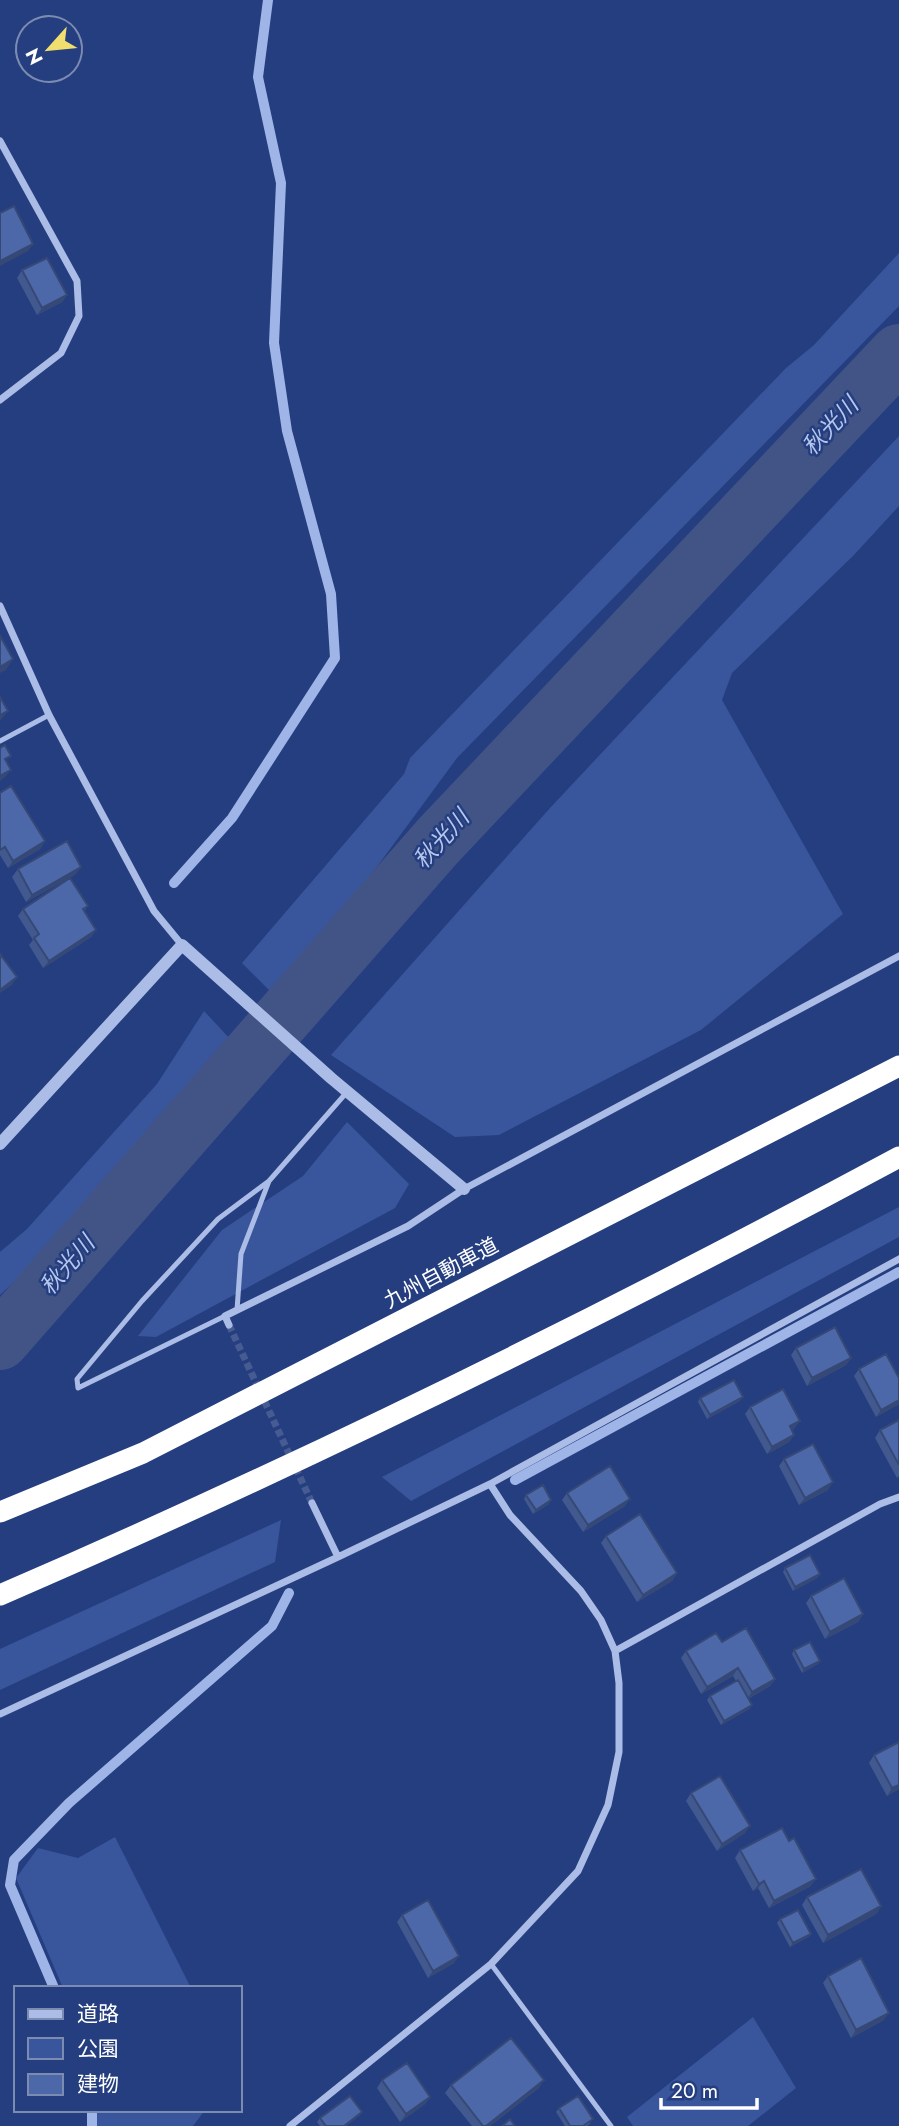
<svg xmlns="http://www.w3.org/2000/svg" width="899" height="2126" font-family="Jost,'Noto Sans JP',sans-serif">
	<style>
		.green { fill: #39569d }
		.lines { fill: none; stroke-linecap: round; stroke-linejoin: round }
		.stream { stroke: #9fb5e7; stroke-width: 10 }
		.river { stroke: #425485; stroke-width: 58 }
		.minor-tunnel { stroke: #465b92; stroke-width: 7; stroke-dasharray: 7 3.5; stroke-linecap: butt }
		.service { stroke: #abbce6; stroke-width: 5 }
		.minor { stroke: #abbce6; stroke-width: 7 }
		.tertiary { stroke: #abbce6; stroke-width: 12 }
		.motorway { stroke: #fff; stroke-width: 21 }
		.wall { fill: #425990 }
		.shaded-wall { fill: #364976 }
		.building { fill: #4d68a8; stroke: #364976; stroke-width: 2 }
		.labels { text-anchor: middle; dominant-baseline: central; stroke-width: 5; stroke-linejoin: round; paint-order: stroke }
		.street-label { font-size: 21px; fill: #fff; stroke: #253e7f }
		.water-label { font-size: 23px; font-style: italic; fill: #b6c7ee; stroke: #253e7f }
	</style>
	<rect width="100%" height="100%" fill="#253e7f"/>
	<path class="green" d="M899,253V306L457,758L279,1000L242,963L404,774L410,758L786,368L814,345Z
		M899,436V506L853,556L732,673L722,700L843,914L701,1030L499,1135L455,1137L331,1055L550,808Z
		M204,1011L232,1041L46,1252L0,1295V1252L27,1229L157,1084Z
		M347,1122L409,1184L395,1208L156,1337L138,1336L222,1230L303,1176Z
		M899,1207V1237L411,1501L382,1477Z
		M281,1520L275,1562L0,1690V1649Z
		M115,1837L191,1988H63L16,1878L38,1848L78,1858Z
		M753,2017L796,2088L748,2126H633L627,2117Z
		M96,2110H205L193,2126H95Z"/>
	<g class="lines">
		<path class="stream" d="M174,883L232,818L335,658L331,594L287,431L274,343L281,183L258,77L268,0
			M515,1480L899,1272
			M54,1988L10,1885L14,1860L69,1803L272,1626L289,1593
			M92,2110V2126"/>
		<path class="river" d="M0,1341L438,841L899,353"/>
		<path class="minor-tunnel" d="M229,1325L312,1503"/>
		<path class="service" d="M0,741L49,715
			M237,1310L241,1254L269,1181L347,1092
			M225,1316L78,1388L77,1379L142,1301L218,1219L269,1181
			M491,1964L611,2126"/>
		<path class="minor" d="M0,141L77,281L79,316L61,353L0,400
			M0,606L49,715L154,911L182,945
			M229,1325L225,1316L408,1226L464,1189L899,956
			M312,1503L338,1557L490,1484L899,1259
			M615,1651L880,1504L899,1497
			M0,1714L338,1557
			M290,2126L491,1964L578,1871L608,1805L619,1752V1683L615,1651L601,1620L581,1591L510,1515L490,1484"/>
		<path class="tertiary" d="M0,1144L182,945L331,1078L464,1189"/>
		<path class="motorway" d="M0,1512L143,1453L899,1066
			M0,1595C306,1463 605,1315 899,1157"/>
	</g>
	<path class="wall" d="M22,270L67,295L62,302L37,315L17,278Z
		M0,793L45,841L40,849L8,868L0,855Z
		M18,869L76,874L26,902L12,877Z
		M88,906L84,911L96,930L91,937L43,968L29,945L33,940L18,916L23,909Z
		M796,1348L851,1358L846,1365L807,1386L791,1355Z
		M859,1369L899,1404L876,1417L854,1376Z
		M700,1398L740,1401L707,1419L698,1402Z
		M750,1407L794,1429L792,1430L794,1435L789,1442L767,1454L745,1414Z
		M899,1420V1476L897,1478L875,1438L880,1430Z
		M784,1459L828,1490L799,1505L779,1466Z
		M567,1493L625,1506L583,1532L562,1500Z
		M526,1495L549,1504L533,1514L524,1499Z
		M606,1536L677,1573L672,1581L637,1602L601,1543Z
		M785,1568L820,1574L817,1578L793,1591L783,1572Z
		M811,1596L863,1614L858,1622L825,1639L806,1603Z
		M722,1642L775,1679L770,1686L748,1699L752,1705L749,1709L721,1725L707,1700L710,1696L736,1681L733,1676L701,1694L681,1658L686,1651Z
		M794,1650L820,1661L818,1664L802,1673L792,1654Z
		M874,1755L899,1789L887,1796L869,1763Z
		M691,1793L745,1833L717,1851L686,1801Z
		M740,1850L811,1886L769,1908L758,1888L753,1891L735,1858Z
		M807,1897L881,1906L876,1914L823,1943L802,1905Z
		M402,1915L454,1963L428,1978L397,1922Z
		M780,1919L811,1934L808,1937L790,1947L777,1923Z
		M828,1976L884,2020L851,2038L823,1983Z
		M382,2080L430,2097L425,2104L400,2122L377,2088Z
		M451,2085L539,2088L490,2126H472L445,2093Z
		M559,2108L591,2123L587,2126H565L556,2112Z
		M362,2112L359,2116L346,2126H320L317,2122L320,2118Z"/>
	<path class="shaded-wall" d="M33,244L28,251L0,266V261Z
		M67,295L62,302L37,315L42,308Z
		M13,659L6,670L0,673V667Z
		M8,711L0,721V722V715Z
		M11,770L5,777L0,781V776Z
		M45,841L40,849L8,868L13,861Z
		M81,867L76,874L26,902L32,895Z
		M96,930L91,937L43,968L49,961Z
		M17,977L12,985L0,993V990Z
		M851,1358L846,1365L807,1386L812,1378Z
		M743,1397L740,1401L707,1419L710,1415Z
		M899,1400V1404L876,1417L881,1410Z
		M800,1421L794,1429L784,1434L790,1426Z
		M794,1435L789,1442L767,1454L772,1447Z
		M833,1482L828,1490L799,1505L805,1498Z
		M630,1499L625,1506L583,1532L588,1525Z
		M551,1500L549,1504L533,1514L536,1510Z
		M677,1573L672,1581L637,1602L643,1595Z
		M820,1574L817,1578L793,1591L795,1587Z
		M863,1614L858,1622L825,1639L830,1632Z
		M820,1661L818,1664L802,1673L804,1669Z
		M738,1668L733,1676L701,1694L707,1687Z
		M775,1679L770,1686L747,1699L752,1692Z
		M752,1705L749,1709L721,1725L724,1721Z
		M899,1785V1789L887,1796L892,1788Z
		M750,1826L745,1833L717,1851L722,1844Z
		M816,1879L811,1886L769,1908L774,1901Z
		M764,1881L758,1888L753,1891L759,1884Z
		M881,1906L876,1914L823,1943L828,1935Z
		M811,1934L808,1937L790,1947L793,1943Z
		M459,1956L454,1963L428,1978L433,1971Z
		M889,2013L884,2020L851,2038L856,2030Z
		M544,2080L539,2088L490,2126H486Z
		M430,2097L425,2104L400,2122L406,2114Z
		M362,2112L359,2116L346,2126H344Z"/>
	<path class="building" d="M14,206L33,244L0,261V213Z
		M47,258L67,295L42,308L22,270Z
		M0,636L13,659L0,667Z
		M0,697L8,711L0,715Z
		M5,745L11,756L5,759L11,770L0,776V748Z
		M11,786L45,841L13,861L5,847L0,850V793Z
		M67,841L81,867L32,895L18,869Z
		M70,878L88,906L83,909L96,930L49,961L34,938L39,934L23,909Z
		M0,954L17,977L0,990Z
		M835,1327L851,1358L812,1378L796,1348Z
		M886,1354L899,1378V1400L881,1410L859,1369Z
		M734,1380L743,1397L710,1415L700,1398Z
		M783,1389L800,1421L790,1426L794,1435L772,1447L750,1407Z
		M899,1420V1465L880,1430Z
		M813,1444L833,1482L805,1498L784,1459Z
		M610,1466L630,1499L588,1525L567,1493Z
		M543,1485L551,1500L536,1510L526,1495Z
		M640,1514L677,1573L643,1595L606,1536Z
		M810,1555L820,1574L795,1587L785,1568Z
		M844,1578L863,1614L830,1632L811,1596Z
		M746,1628L775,1679L752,1692L738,1668L707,1687L686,1651L716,1633L722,1642Z
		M810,1642L820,1661L804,1669L794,1650Z
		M738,1680L752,1705L724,1721L710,1696Z
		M899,1742V1785L892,1788L874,1755Z
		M720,1776L750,1826L722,1844L691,1793Z
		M782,1828L789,1841L794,1838L816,1879L774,1901L764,1881L759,1884L740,1850Z
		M861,1869L881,1906L828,1935L807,1897Z
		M428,1900L459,1956L433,1971L402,1915Z
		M798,1910L811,1934L793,1943L780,1919Z
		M861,1958L889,2013L856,2030L828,1976Z
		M511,2038L544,2080L486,2126H483L451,2085Z
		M407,2063L430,2097L406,2114L382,2080Z
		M350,2096L362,2112L344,2126H326L320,2118Z
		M578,2096L593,2119L583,2126H570L559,2108Z
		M510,2119L515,2126H502Z"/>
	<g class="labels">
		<g class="street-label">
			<text transform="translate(441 1273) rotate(-28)">九州自動車道</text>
		</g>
		<g class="water-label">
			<text transform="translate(830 426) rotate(-47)">秋光川</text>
			<text transform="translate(441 839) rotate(-48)">秋光川</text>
			<text transform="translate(67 1265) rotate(-49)">秋光川</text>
		</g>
	</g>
	<rect x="14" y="1986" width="228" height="126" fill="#253e7f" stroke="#7c8bb2" stroke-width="2"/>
	<rect x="28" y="2009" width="35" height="10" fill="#abbce6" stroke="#7c8bb2" stroke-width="2"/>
	<text x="77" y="2021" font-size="21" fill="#ffffff">道路</text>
	<rect x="28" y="2038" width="35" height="21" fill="#39569d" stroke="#7c8bb2" stroke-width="2"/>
	<text x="77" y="2056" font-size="21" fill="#ffffff">公園</text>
	<rect x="28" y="2074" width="35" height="21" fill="#4d68a8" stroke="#7c8bb2" stroke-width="2"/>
	<text x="77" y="2091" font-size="21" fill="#ffffff">建物</text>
	<g transform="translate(49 49) rotate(243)"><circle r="33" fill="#253e7f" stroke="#7c8bb2" stroke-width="2"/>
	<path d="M0-5L12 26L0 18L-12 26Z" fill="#f0df6f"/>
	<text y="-10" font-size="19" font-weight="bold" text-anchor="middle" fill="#ffffff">N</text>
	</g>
	<path d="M661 2098v10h96v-10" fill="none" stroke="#ffffff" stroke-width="3.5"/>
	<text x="671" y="2098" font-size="21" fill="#ffffff" stroke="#253e7f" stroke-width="5" paint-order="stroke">20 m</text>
</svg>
